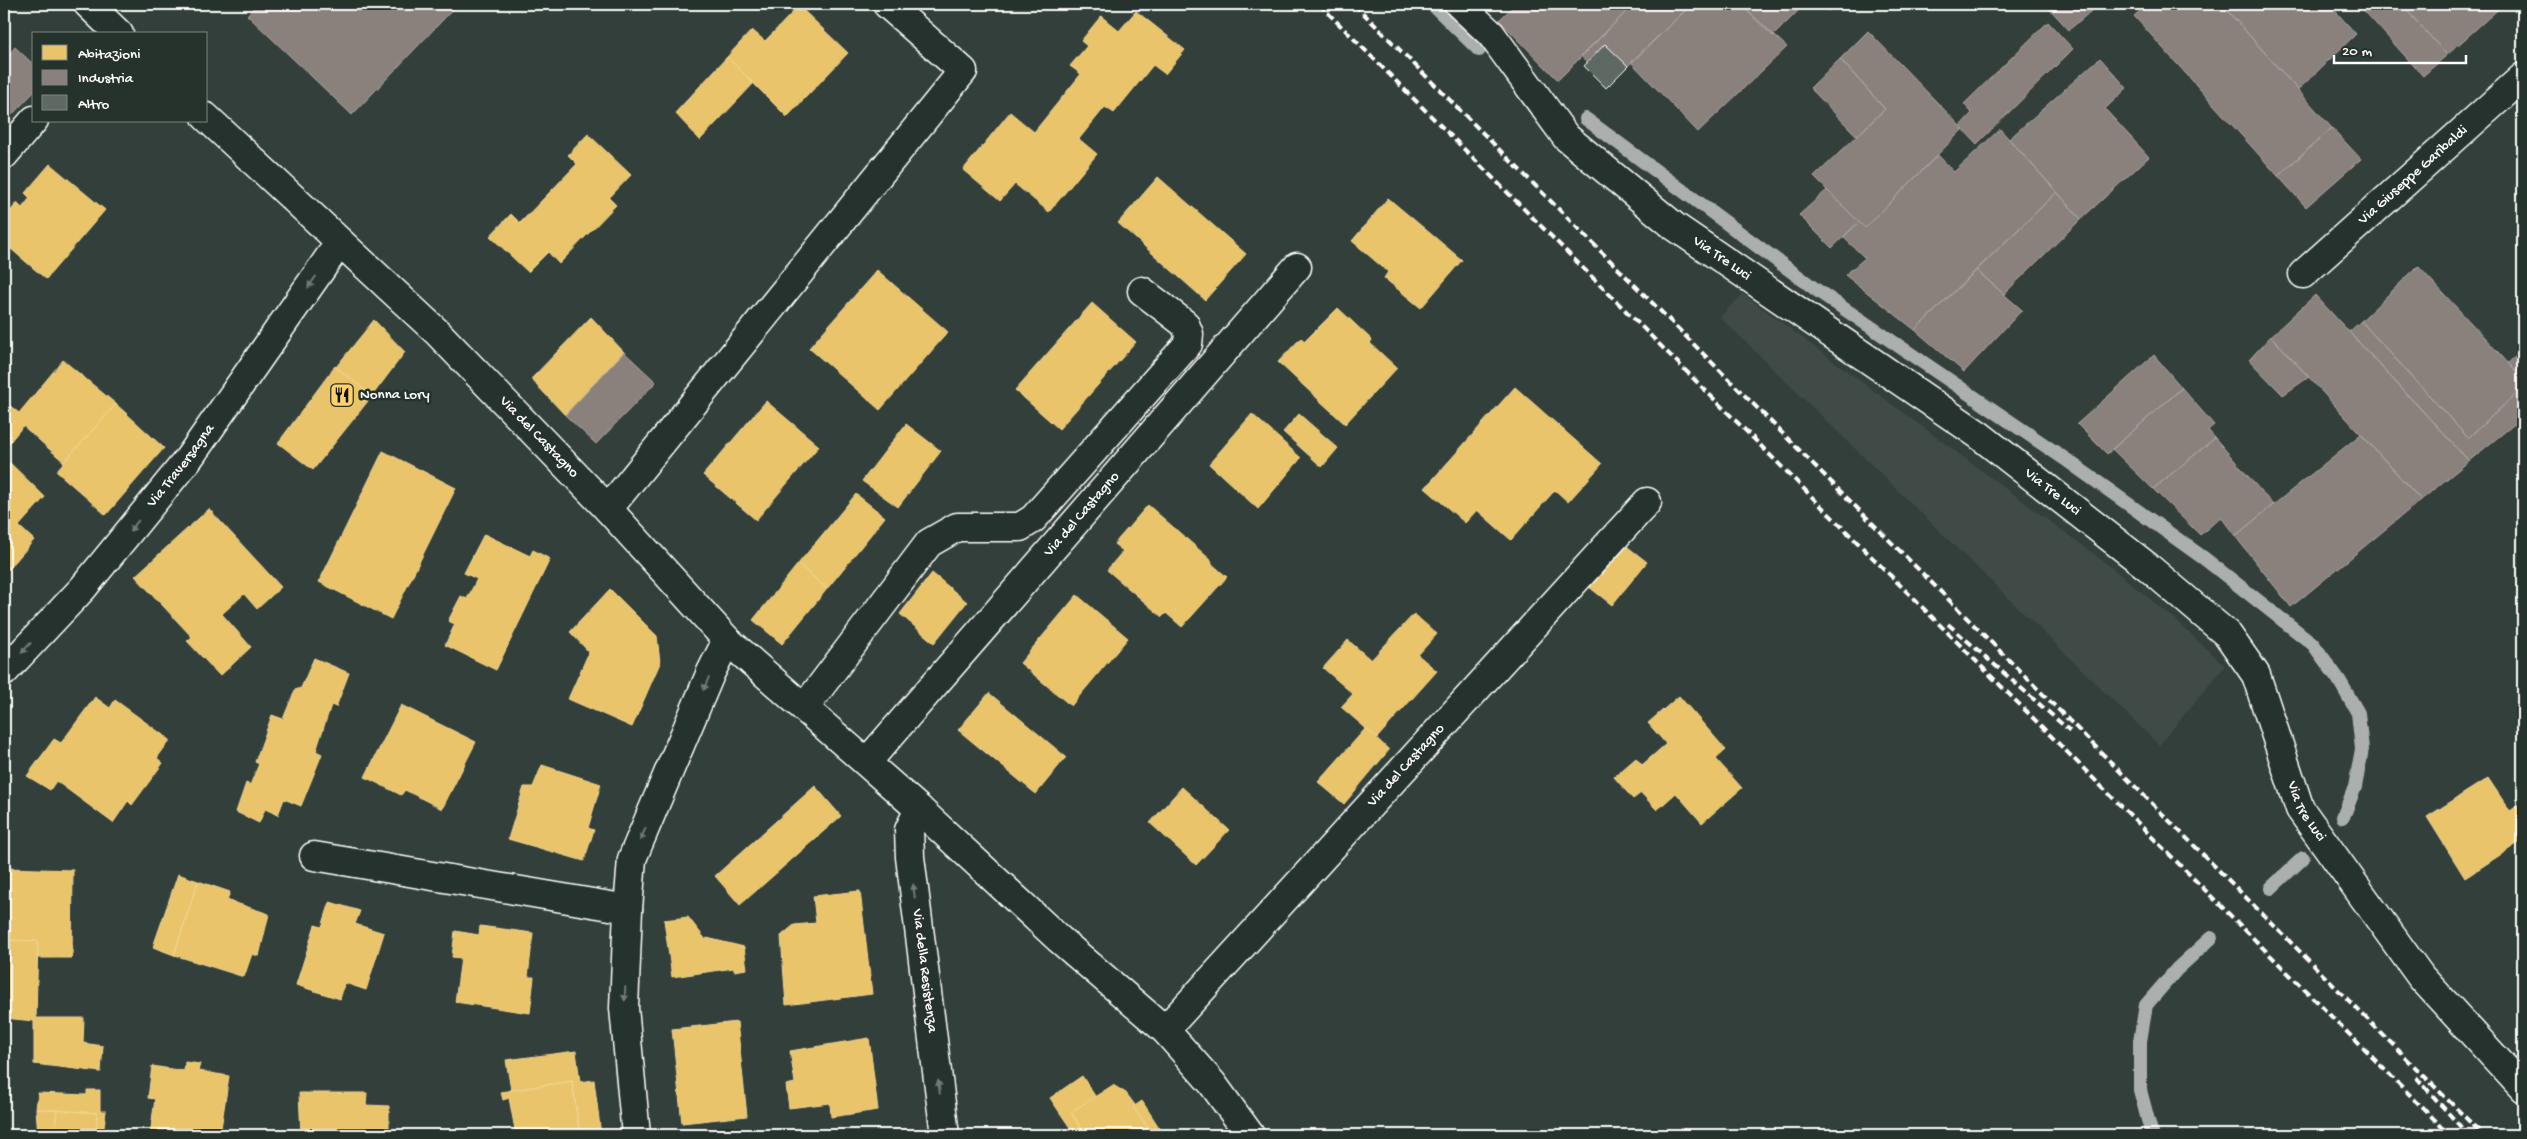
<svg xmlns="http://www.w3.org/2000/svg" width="2527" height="1139" font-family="'Gochi Hand',sans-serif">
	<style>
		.built { fill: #404c47 }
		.homes { fill: #e9c46a; stroke: #f0d697 }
		.industry { fill: #8a817c; stroke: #ada7a3 }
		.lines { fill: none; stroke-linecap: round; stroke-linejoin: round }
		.stream { stroke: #abb0ae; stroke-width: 14 }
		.building { fill: #5f6964; stroke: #fff }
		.street-casing { stroke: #fff; stroke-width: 31 }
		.street { stroke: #26332d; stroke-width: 28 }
		.rail { stroke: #fff; stroke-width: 4; stroke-dasharray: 8 4; stroke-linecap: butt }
		.oneway { fill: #727a76 }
		.labels { text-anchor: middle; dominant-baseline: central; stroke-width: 5; stroke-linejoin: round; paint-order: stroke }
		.street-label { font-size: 15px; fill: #fff; stroke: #26332d }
		.poi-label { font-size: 15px; fill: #fff; stroke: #26332d; text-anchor: start }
	</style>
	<rect width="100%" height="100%" fill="#333f3a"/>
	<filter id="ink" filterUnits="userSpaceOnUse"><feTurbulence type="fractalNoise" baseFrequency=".02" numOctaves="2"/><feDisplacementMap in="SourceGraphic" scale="10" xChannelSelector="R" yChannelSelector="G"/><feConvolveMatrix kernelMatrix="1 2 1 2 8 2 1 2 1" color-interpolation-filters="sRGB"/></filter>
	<g filter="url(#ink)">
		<path class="built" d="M1743,294L2102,560L2173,618L2225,666L2159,745L1720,317Z"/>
		<path class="homes" d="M799,6L848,53L787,117L727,57L752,30L765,41Z
			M1136,11L1185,50L1165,74L1153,65L1114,113L1105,107L1079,139L1097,154L1049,212L1015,184L1000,201L963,170L1010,112L1034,132L1081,74L1070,66L1087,46L1081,41L1101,16L1119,31Z
			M727,57L753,84L700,140L675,113Z
			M588,134L631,175L609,198L616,205L559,264L548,252L528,272L490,236L511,214L520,223L577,164L568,155Z
			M50,164L105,210L46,279L4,243V219L17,203L22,208L30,198L25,193Z
			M1158,177L1246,254L1205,300L1118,223Z
			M1388,198L1462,260L1421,308L1384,278L1388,272L1352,241Z
			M877,270L948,332L880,410L809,348Z
			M1092,303L1136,342L1059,429L1015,390Z
			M1338,308L1372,340L1370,343L1397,368L1345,424L1278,362L1301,338L1305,341Z
			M591,317L624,352L565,415L531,379Z
			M374,320L405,352L372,396L336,367Z
			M63,360L116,404L64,462L23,426L4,449V401L19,413Z
			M335,366L372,396L313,470L278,443Z
			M1515,387L1602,464L1568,502L1555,490L1511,540L1477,510L1465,523L1425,488Z
			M766,401L819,446L756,520L703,475Z
			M116,404L164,448L106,515L56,471Z
			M1252,414L1301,458L1258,509L1209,464Z
			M1299,414L1338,448L1322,467L1283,432Z
			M906,424L941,451L898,507L862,481Z
			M383,451L456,488L391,619L319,582Z
			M4,457L45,497L19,526L34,540L8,570L4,566Z
			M856,494L885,517L827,589L798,564Z
			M1148,505L1212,561L1211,563L1227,577L1182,627L1166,613L1162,617L1107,570L1123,551L1114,544Z
			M209,509L281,587L257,609L244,594L222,614L251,647L220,676L187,641L192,637L135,576Z
			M484,534L530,556L533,550L550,559L496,670L445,645L455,624L448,621L461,596L467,599L477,579L464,573Z
			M1624,544L1647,562L1612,605L1589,587Z
			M798,564L827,589L782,644L753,620Z
			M932,573L967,602L934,643L900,614Z
			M610,589L657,636L660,663L632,727L568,699L589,652L570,632Z
			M1077,595L1128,638L1071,706L1020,663Z
			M1414,614L1437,634L1418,655L1437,671L1377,738L1341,707L1353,694L1323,668L1348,640L1371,660Z
			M314,658L349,673L336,707L331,705L316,751L322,754L301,806L284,799L278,815L265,809L259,823L236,812L246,783L250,785L259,764L255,762L272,715L283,719L295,690L301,688Z
			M989,693L1066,757L1036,794L958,730Z
			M1679,696L1726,750L1716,759L1742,788L1702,823L1676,793L1657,810L1641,793L1633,799L1614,777L1636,758L1642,765L1666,744L1648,723Z
			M95,697L110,708L115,700L170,740L157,758L163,763L132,805L128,801L113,823L56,781L50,790L27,776L54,739L61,743Z
			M401,705L476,742L442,809L405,790L401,795L365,777Z
			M1366,728L1389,750L1344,804L1318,782Z
			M542,765L601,784L588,828L594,830L584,861L508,839L524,787H533Z
			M2488,778L2510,811L2523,802V840L2465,878L2427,817Z
			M815,786L841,816L740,905L715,876Z
			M1182,787L1229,830L1196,865L1150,823Z
			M4,868L73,870L72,958H37L38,941L4,940Z
			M178,874L198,881L174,955L153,947Z
			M198,881L230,892L227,900L269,914L259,956L252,954L244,977L174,955Z
			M860,891L872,994L786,1005L781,936L794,925L816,923L813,896Z
			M330,902L360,911L355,924L384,933L366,990L345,983L340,999L296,985L315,925L322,927Z
			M688,917L706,940L707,938L744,947L747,969L734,971V968L672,977L664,920Z
			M480,926L533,933L528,977H534L530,1013L455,1002L461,958L452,957L455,931L479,935Z
			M4,940L38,941L36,1018H84L83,1043L103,1046L101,1072L34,1064V1021L4,1018Z
			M737,1022L747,1116L682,1123L672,1029Z
			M869,1038L878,1110L831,1117L830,1103L789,1108L786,1085L795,1083L790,1051Z
			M576,1051L580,1082L594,1080L601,1135H580L572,1081L511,1090L506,1060Z
			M185,1062L200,1064L198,1071L229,1076L220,1135H150L155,1099L148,1098L152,1066L184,1071Z
			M1082,1076L1095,1096L1071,1112L1085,1135H1075L1050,1098Z
			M572,1081L580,1135H516L509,1098L503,1100L501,1092Z
			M1113,1085L1126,1093L1135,1105L1133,1107L1148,1128L1138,1135H1085L1071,1112Z
			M87,1090H100V1111H106L103,1135H96L97,1113L36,1109L38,1093L87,1095Z
			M299,1093H367L366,1105L389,1106V1135H301Z
			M1142,1101L1164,1135H1138L1148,1128L1133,1107Z
			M36,1109L57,1110L54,1135H38Z
			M57,1110L97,1113L96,1135H54Z"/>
		<path class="industry" d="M257,4H458L352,115L247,15Z
			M1516,4H1634L1558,80L1499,20Z
			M1634,4H1692L1628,66L1605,44L1587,63L1581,56Z
			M1692,4H1740L1787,47L1698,132L1631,62Z
			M1740,4H1805L1773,36Z
			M1822,4H1836L1828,11Z
			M2045,4H2099L2069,30Z
			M2148,4H2221L2332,128L2278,176L2134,16Z
			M2221,4H2236L2228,11Z
			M2236,4H2329L2356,34L2298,90L2228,11Z
			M2358,4H2401L2447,55L2423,76Z
			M2401,4H2504L2447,55Z
			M2048,22L2073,49L1977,144L1960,126L1972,113L1964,104Z
			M1868,31L1963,129L1865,228L1814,177L1885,109L1840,59Z
			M15,47L34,65V92L4,123V61Z
			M2100,58L2127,88L2105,109L2149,157L2081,219L2009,139Z
			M1840,59L1885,109L1857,136L1810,88Z
			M2332,128L2361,159L2306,207L2278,176Z
			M2000,129L2057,192L1915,330L1845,275L1865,258L1843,237L1859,222L1865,228L1938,155L1954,172Z
			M1827,190L1859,222L1832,248L1799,215Z
			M2057,192L2081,219L2004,294L1976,270Z
			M2418,266L2523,379V387L2468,438L2361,321Z
			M1976,270L2022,310L1964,372L1915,330Z
			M2315,295L2469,461L2421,500L2271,336Z
			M2361,321L2468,438L2520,391L2523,395V417L2469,461L2349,332Z
			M2271,336L2309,377L2283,395L2249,360Z
			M2523,350V379L2508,363Z
			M624,352L656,382L596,444L565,415Z
			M2154,355L2182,388L2107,454L2077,424Z
			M2182,388L2214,425L2208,430L2215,438L2153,489L2112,449Z
			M2361,434L2421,500L2291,607L2235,536Z
			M2215,438L2273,505L2235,536L2221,517L2200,535L2153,489Z"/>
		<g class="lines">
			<path class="stream" d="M1432,4L1479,50
				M1586,119L1818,291L2068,461L2205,559L2313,644L2339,680L2358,713L2362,749L2355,787L2343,817
				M2271,888L2303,858
				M2152,1135L2140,1090V1041L2146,1005L2177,969L2211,938"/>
		</g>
		<path class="building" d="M1605,44L1628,66L1606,88L1584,66Z"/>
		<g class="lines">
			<g class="street-casing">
				<g id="street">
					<path d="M88,4L119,34"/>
					<path id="s1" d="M1459,4L1491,34L1566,137L1674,226L1979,435L2148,567L2228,635L2256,675L2300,809L2421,977L2523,1088"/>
					<path id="s2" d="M206,117L438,333L608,509L727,640L919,809L1059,939L1165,1030L1212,1083L1250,1135"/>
					<path d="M4,155L34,120"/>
					<path id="s3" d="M2303,274L2523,77"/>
					<path d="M608,509L963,71L887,4"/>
					<path id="s4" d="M4,672L83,588L189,458L340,242"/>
					<path d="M805,707L929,543L957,527H1020L1033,519L1188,344L1189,334L1185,324L1142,291"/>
					<path id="s5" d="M867,762L1297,267"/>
					<path id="s6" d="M919,809L909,830L910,857L945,1135"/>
					<path d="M314,856L628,909"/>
					<path id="s7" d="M1165,1030L1647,502"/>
					<path d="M636,1135L624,1008L628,909L632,859L711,672L727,640"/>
				</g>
			</g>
			<use href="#street" class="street"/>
			<path class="rail" d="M1319,4L2450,1135
				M1354,4L2483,1135
				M1948,624L2070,731
				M2416,1077L2468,1135"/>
		</g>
		<defs><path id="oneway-solid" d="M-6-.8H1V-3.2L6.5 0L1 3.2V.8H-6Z" transform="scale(1.25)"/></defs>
		<g class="oneway">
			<use href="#oneway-solid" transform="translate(312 282) rotate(125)"/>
			<use href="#oneway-solid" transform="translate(134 526) rotate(129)"/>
			<use href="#oneway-solid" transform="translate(26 648) rotate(133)"/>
			<use href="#oneway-solid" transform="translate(706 684) rotate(113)"/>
			<use href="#oneway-solid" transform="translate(643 834) rotate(113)"/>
			<use href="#oneway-solid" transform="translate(914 891) rotate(-97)"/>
			<use href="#oneway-solid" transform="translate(625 994) rotate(92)"/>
			<use href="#oneway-solid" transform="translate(939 1087) rotate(-97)"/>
		</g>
	</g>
	<defs>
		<g id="restaurant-square" transform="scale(1.25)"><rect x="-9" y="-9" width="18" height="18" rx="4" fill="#ffd166" stroke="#26332d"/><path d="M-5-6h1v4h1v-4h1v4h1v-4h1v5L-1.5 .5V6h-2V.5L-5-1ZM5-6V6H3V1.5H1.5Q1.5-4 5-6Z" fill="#111"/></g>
	</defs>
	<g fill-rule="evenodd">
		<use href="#restaurant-square" x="342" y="395"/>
	</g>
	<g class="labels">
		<g class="street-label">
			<text stroke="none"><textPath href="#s3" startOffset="148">Via Giuseppe Garibaldi</textPath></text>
			<text stroke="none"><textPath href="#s1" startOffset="369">Via Tre Luci</textPath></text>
			<text stroke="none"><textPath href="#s2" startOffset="462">Via del Castagno</textPath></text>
			<text stroke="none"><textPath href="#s4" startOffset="272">Via Traversagna</textPath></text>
			<text stroke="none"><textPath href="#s1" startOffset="774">Via Tre Luci</textPath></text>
			<text stroke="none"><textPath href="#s5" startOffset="328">Via del Castagno</textPath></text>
			<text stroke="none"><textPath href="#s7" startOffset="358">Via del Castagno</textPath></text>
			<text stroke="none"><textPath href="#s1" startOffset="1195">Via Tre Luci</textPath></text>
			<text stroke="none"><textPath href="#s6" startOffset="165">Via della Resistenza</textPath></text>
		</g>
		<g class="poi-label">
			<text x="360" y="395">Nonna Lory</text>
		</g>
	</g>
	<rect width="2527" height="1139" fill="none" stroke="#26332d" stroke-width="20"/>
	<rect x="10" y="10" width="2507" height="1119" fill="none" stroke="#fff" stroke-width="2" filter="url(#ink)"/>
	<rect x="32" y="32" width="175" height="90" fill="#26332d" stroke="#7d8581"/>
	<rect x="42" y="45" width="25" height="15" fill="#e9c46a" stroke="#7d8581"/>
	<text x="78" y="58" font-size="15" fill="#ffffff">Abitazioni</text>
	<rect x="42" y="70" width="25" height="15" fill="#8a817c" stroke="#7d8581"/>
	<text x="78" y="82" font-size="15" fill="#ffffff">Industria</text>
	<rect x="42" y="95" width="25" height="15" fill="#5f6964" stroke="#7d8581"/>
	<text x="78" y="108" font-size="15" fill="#ffffff">Altro</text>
	<path d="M2334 55v8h132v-8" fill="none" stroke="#ffffff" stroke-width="2.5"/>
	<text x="2342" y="55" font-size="15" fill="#ffffff" stroke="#26332d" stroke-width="4" paint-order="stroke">20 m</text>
</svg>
